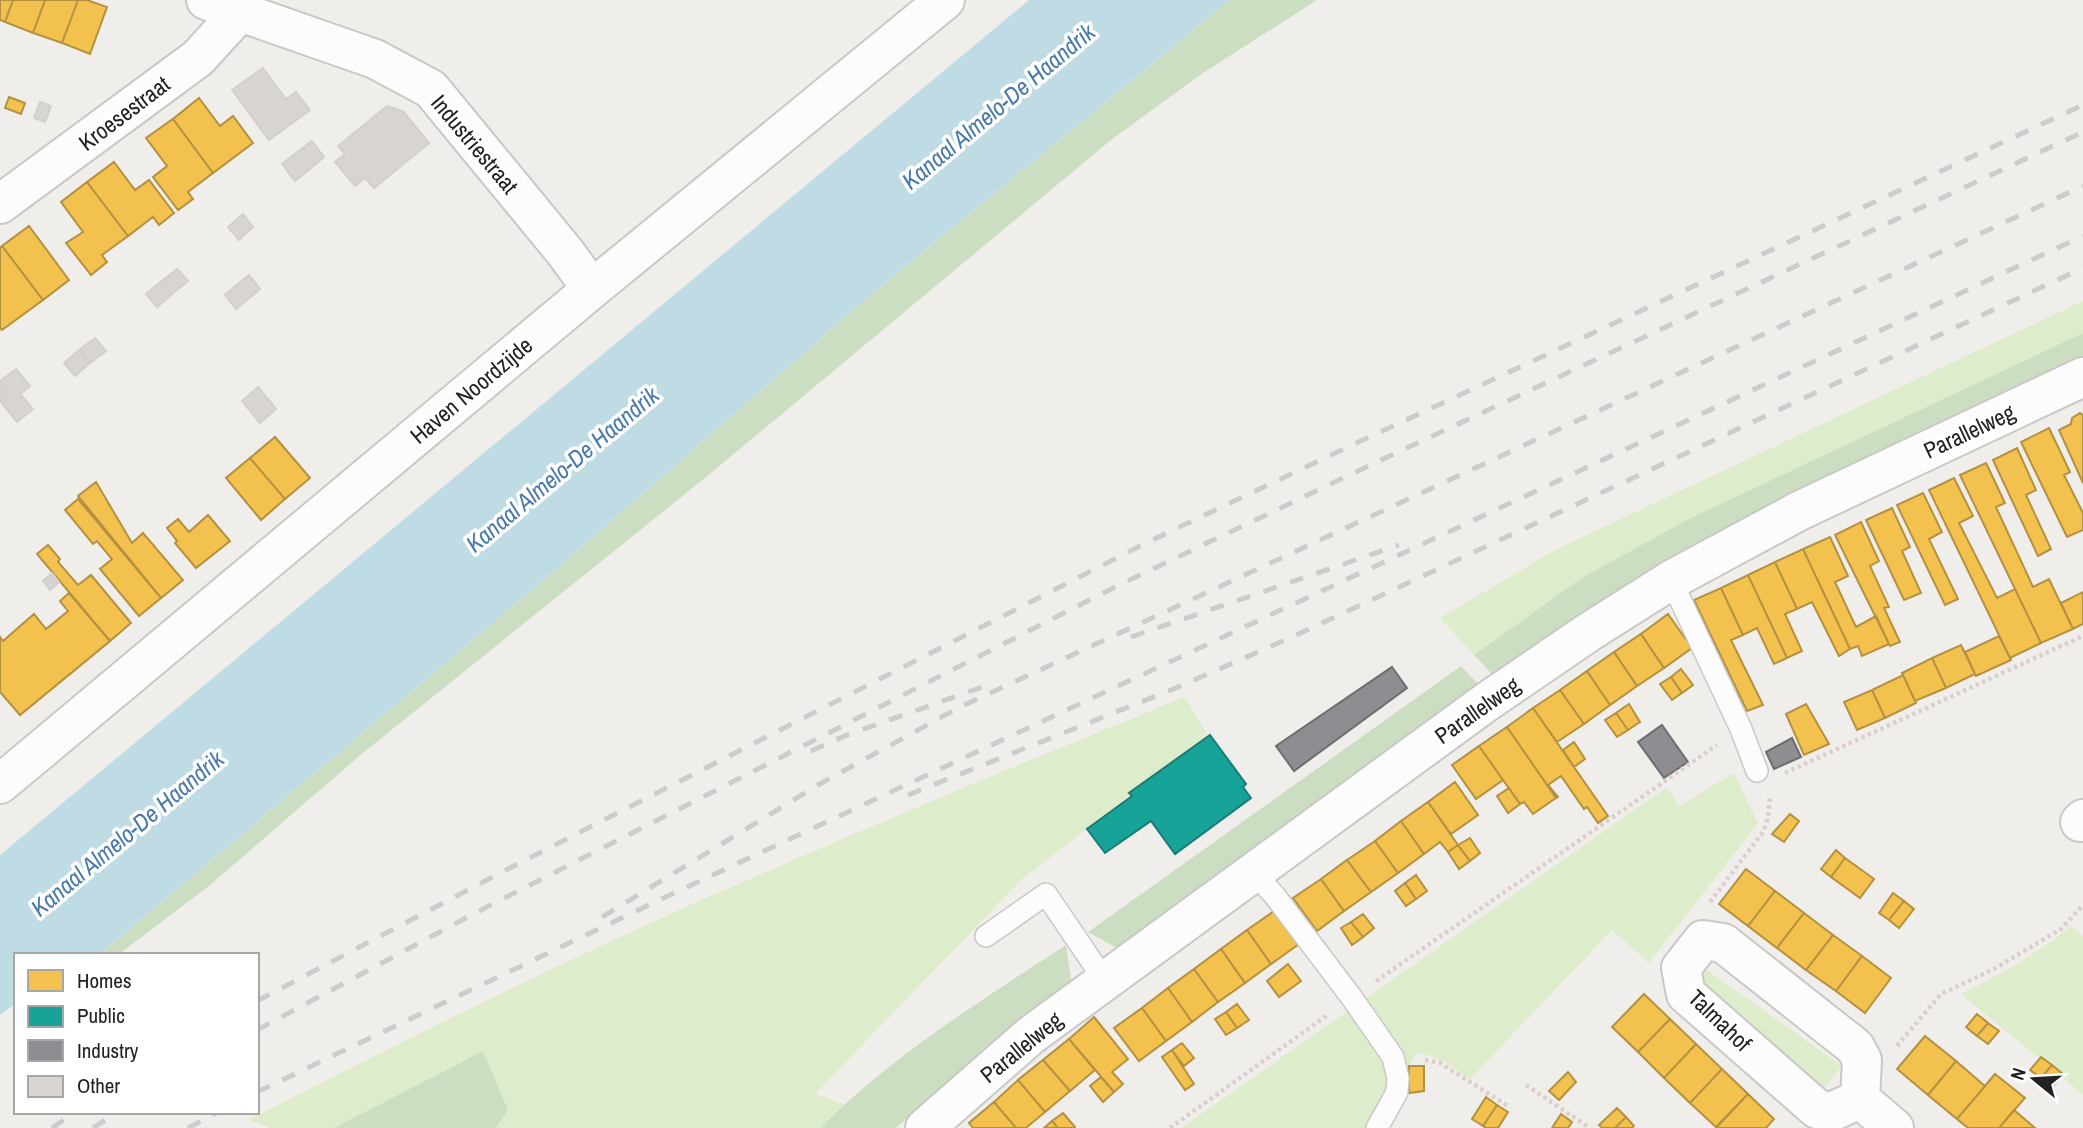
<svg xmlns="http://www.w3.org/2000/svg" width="2083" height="1128" font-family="'Archivo Narrow',sans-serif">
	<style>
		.grass { fill: #ddeccb }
		.forest { fill: #cbdec1 }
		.water { fill: #bfdbe3 }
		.homes { fill: #f2c14e; stroke: #b49141; stroke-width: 2 }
		.public { fill: #17a398; stroke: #1a7c75; stroke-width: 2 }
		.industry { fill: #8d8d92; stroke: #6d6d70; stroke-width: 2 }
		.building { fill: #d7d4d2; stroke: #d3d0cc; stroke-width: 2 }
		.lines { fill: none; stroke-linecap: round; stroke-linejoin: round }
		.service-casing { stroke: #c9c8c7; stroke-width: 24 }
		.minor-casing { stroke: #c9c8c7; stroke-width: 42 }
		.path { stroke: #dccecd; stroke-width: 4.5; stroke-dasharray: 3.5 3.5; stroke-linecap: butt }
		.service { stroke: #fdfcfc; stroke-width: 21 }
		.minor { stroke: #fdfcfc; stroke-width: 38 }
		.rail { stroke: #ccc; stroke-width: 5; stroke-dasharray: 14 14; stroke-linecap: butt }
		.labels { text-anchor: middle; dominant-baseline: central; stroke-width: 7; stroke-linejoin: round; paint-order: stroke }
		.street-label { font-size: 23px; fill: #222; stroke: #fff }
		.water-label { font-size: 24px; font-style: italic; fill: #4a7aab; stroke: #fff }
	</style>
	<rect width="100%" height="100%" fill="#f0eeeb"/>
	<path class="grass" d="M2083,301V333L1807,464L1580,579L1474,655L1440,618L1555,550Z
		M1185,697L1207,734L1019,882L815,1094L844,1104L820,1128H496L508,1110L483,1051L334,1128H272L248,1120C390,1048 532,976 677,911C845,836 1015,766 1185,697Z
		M1734,773L1758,823L1649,963L1612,930L1470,1079L1444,1061L1418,1052L1367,1128H1181L1667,787L1679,806Z
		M2072,925L2083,936V1095L1961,994C2000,975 2039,953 2072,925Z
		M1704,968L1842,1066L1821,1091L1694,979Z"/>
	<path class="forest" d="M1230,0H1317L1200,75L1111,140L700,482L364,752L210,885L118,955H99L551,574L867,298Z
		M2083,333V362L1685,551L1597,603L1493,675L1474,655L1580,579L1687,520Z
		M1461,666L1479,685L1117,948L1088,932Z
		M1066,945L1071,980L990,1043L896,1128H820C892,1056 980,1001 1066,945Z
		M483,1051L508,1110L496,1128H334Z"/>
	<path class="water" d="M1029,0H1230L867,298L551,574L99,955H16V1003L0,1015V855Z"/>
	<path class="homes" d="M0,0H13L5,22L0,20Z
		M13,0H45L33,33L5,22Z
		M45,0H78L62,43L33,33Z
		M78,0H87L107,7L90,54L62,43Z
		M9,97L25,103L21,114L5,108Z
		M199,98L220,126L233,116L253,143L213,173L173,119Z
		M173,119L213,173L188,192L193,199L178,210L153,177L167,166L146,138Z
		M114,162L135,190L149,180L174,213L159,225L153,217L128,236L87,182Z
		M87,182L128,236L102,255L107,262L91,275L66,243L83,232L61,202Z
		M29,226L69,280L43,300L2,246Z
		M2,246L43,300L2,330L0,328V248Z
		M2080,413L2083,415V483L2059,430L2071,424L2072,418Z
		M2049,428L2070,472L2064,475L2083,513V530L2067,537L2021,442Z
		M275,437L310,478L285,499L250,458Z
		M2017,448L2036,490L2026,495L2051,549L2038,556L1993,460Z
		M250,458L285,499L261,520L226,478Z
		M1986,463L2005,503L1996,507L2033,587L2049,579L2073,629L2041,643L1960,475Z
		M1954,478L1973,516L1959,523L1997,598L2015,589L2041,643L2010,658L1929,490Z
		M96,482L132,543L143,533L183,580L161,598L78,496Z
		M1923,493L1942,532L1929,539L1958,599L1945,605L1897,505Z
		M78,499L161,598L139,616L100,569L112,559L97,541L93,544L65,510Z
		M1892,508L1910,547L1902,551L1921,593L1904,600L1866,520Z
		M208,515L230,541L196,568L175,543L177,541L167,528L178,519L189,532Z
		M1861,522L1879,561L1870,566L1889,607L1884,608L1900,642L1890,646L1835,535Z
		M1830,537L1848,576L1835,582L1856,627L1876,616L1889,644L1862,656L1858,646L1850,649L1803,549Z
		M48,545L60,559L58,562L78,585L91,575L131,623L110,641L37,554Z
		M1803,549L1850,649L1839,656L1812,602L1797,609L1775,562Z
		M1775,562L1797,609L1785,614L1802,651L1787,658L1748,575Z
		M1748,575L1787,658L1774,664L1757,628L1743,635L1721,588Z
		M1721,588L1743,635L1731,640L1763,705L1747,711L1694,600Z
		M2083,592V624L2073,629L2061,603Z
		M69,593L110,641L20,715L0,692V637L3,641L34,614L46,629L68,611L60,601Z
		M1668,614L1692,648L1664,668L1641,634Z
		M1641,634L1664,668L1637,686L1614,652Z
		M1999,636L2011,660L1976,676L1965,652Z
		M1961,645L1975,674L1946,688L1932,658Z
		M1614,652L1637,686L1610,705L1587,671Z
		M1932,658L1946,688L1915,701L1902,673Z
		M1681,669L1693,685L1682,693L1671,677Z
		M1587,671L1610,705L1584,724L1560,690Z
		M1903,675L1916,703L1885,718L1872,690Z
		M1671,677L1682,693L1672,700L1660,684Z
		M1560,690L1584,724L1557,742L1533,708Z
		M1872,690L1885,718L1857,730L1844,702Z
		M1629,704L1640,722L1628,730L1616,713Z
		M1806,704L1829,744L1804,755L1786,714Z
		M1533,708L1608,816L1598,823L1587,807L1584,809L1561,776L1548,785L1558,797L1556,798L1507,727Z
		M1616,713L1628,730L1617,737L1605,720Z
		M1507,727L1556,798L1533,814L1524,802L1520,804L1479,746Z
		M1574,742L1585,759L1574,767L1563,750Z
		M1479,746L1503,780L1476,799L1452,765Z
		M1455,782L1478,815L1451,834L1428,802Z
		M1509,788L1520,804L1508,813L1497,796Z
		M1428,802L1458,845L1448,852L1440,842L1424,854L1401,821Z
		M1790,814L1799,821L1784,842L1772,834Z
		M1401,821L1424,854L1398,873L1375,841Z
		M1470,838L1480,853L1470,861L1458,845Z
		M1375,841L1398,873L1371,892L1347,860Z
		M1458,845L1470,861L1459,869L1448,852Z
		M1836,850L1845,858L1831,877L1821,869Z
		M1845,858L1874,879L1860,898L1831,877Z
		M1347,860L1371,892L1344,911L1321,879Z
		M1746,869L1775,891L1748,926L1719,904Z
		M1416,875L1427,891L1416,899L1405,883Z
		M1321,879L1344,911L1317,931L1293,898Z
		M1405,883L1416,899L1406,906L1395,891Z
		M1775,891L1804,913L1777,948L1748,926Z
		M1893,893L1904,901L1889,920L1879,913Z
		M1904,901L1914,909L1899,928L1889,920Z
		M1274,911L1299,944L1271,964L1247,930Z
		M1804,913L1833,935L1806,970L1777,948Z
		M1363,914L1374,928L1363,937L1351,922Z
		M1351,922L1363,937L1352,945L1341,928Z
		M1247,930L1271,964L1245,983L1221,949Z
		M1833,935L1862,956L1836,991L1806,970Z
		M1221,949L1245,983L1218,1002L1194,969Z
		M1862,956L1891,978L1865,1013L1836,991Z
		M1288,964L1301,981L1279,997L1267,981Z
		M1194,969L1218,1002L1192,1022L1168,988Z
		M1168,988L1192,1022L1166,1041L1142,1008Z
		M1644,994L1670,1019L1638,1052L1612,1027Z
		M1237,1004L1249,1020L1237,1028L1226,1012Z
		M1142,1008L1166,1041L1139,1061L1114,1028Z
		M1226,1012L1237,1028L1226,1035L1215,1019Z
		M1977,1014L1988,1023L1977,1036L1966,1027Z
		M1094,1017L1128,1059L1112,1072L1123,1084L1114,1092L1069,1039Z
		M1670,1019L1696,1044L1664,1078L1638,1052Z
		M1988,1023L1999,1031L1988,1044L1977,1036Z
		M1925,1036L1956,1061L1928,1095L1897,1069Z
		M1069,1039L1095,1070L1070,1091L1043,1060Z
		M1182,1043L1194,1058L1184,1066L1172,1050Z
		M1696,1044L1722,1069L1690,1103L1664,1078Z
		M1172,1050L1194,1084L1185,1090L1162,1057Z
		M2041,1057L2052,1065L2041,1078L2030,1070Z
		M1043,1060L1070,1091L1045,1112L1018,1080Z
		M1956,1061L1985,1086L1957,1119L1928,1095Z
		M2052,1065L2064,1075L2052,1087L2041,1078Z
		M1409,1066H1424V1091L1409,1093Z
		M1722,1069L1748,1094L1716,1127L1690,1103Z
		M1568,1072L1576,1082L1559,1100L1549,1091Z
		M1995,1074L2025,1098L1999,1128H1968L1957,1119Z
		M1101,1077L1114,1092L1103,1102L1090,1086Z
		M1018,1080L1045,1112L1026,1128H1016L994,1102Z
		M1748,1094L1774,1119L1766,1128H1716Z
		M1486,1097L1497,1105L1483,1126L1472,1119Z
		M994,1102L1016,1128H973L969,1123Z
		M1497,1105L1508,1112L1498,1128H1486L1483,1126Z
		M1617,1108L1626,1117L1615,1128H1602L1599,1125Z
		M2014,1110L2035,1128H1999Z
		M1063,1113L1075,1127L1073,1128H1058L1052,1121Z
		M1561,1114L1572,1122L1568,1128H1552Z
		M1626,1117L1634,1126L1632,1128H1615Z
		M1052,1121L1058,1128H1044Z"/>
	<path class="public" d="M1210,735L1246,784L1243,787L1251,798L1175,854L1151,821L1105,853L1087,829L1132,796L1129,793Z"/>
	<path class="industry" d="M1392,667L1407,688L1294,771L1276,746Z
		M1662,725L1688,762L1664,778L1638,742Z
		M1792,738L1801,757L1774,769L1766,752Z"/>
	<path class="building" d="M263,68L286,99L296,92L310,110L269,140L232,90Z
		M40,102L51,106L45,122L34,118Z
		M387,106L403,111L429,143L374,188L365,178L355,186L335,162L345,154L338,146Z
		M312,141L324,157L295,181L282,164Z
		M243,214L253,227L239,240L228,227Z
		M177,269L188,281L172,294L162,281Z
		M249,275L260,289L236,309L225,295Z
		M162,281L172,294L157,307L146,294Z
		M95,338L106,351L90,363L79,350Z
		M79,350L90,363L75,376L64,363Z
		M16,369L30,386L20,394L33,409L17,422L0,401V381Z
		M258,387L276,409L260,423L242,401Z
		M52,573L59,582L50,590L43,581Z"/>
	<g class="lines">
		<g class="service-casing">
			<path id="service" d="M1671,580L1741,729L1757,771
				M1253,872L1275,896L1352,998L1393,1057L1398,1078L1397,1092L1377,1128
				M986,936L1046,894L1105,981"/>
		</g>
		<g class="minor-casing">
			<path id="minor" d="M206,0L375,59L431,89L565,252L592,289
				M0,204L198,58L240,12
				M0,784L592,289L945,0
				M2080,822L2083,819
				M1703,940L1723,943L1855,1047L1862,1060L1860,1099L1831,1112L1817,1109L1686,994L1681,968Z
				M1860,1099L1894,1128
				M925,1128L1031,1035L1485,703L1589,632L1671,580L1799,511L2083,377"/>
		</g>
		<path class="path" d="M1785,773L2083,636
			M1710,902L1763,832L1768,818L1770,797
			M1376,981L1717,745
			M1897,1046L1941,994L1994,969L2061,929L2083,905
			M1425,1060L1440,1063L1508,1106
			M1526,1085L1590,1128
			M1170,1128L1329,1014"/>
		<use href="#service" class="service"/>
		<use href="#minor" class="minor"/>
		<path class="rail" d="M1131,637L1399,545
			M811,751L847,735L988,685
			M908,795L1176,688L1292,637L2083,268
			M602,917L818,785L958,708L2083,186
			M257,1001L504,871L1144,544L1348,447L2083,105
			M257,1030L477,912L1117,586L1381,460L2083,132
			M257,1092L672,894L2083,236
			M52,1128L75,1112
			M93,1128L118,1112
			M188,1128L218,1112"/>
	</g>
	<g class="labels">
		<g class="street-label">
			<text transform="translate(124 113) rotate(-37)">Kroesestraat</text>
			<text transform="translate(475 144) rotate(50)">Industriestraat</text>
			<text transform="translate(471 390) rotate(-40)">Haven Noordzijde</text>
			<text transform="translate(1969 431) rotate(-25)">Parallelweg</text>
			<text transform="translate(1477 710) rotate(-35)">Parallelweg</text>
			<text transform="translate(1720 1020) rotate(44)">Talmahof</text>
			<text transform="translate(1021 1047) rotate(-39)">Parallelweg</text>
		</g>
		<g class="water-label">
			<text transform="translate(998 106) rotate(-40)">Kanaal Almelo-De Haandrik</text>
			<text transform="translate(562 469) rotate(-40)">Kanaal Almelo-De Haandrik</text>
			<text transform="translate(127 833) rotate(-40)">Kanaal Almelo-De Haandrik</text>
		</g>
	</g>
	<rect x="14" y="953" width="245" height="161" fill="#ffffff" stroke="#a7a7a7" stroke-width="2"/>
	<rect x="28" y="970" width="35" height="21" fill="#f2c14e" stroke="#a7a7a7" stroke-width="2"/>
	<text x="77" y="988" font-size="21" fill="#222222">Homes</text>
	<rect x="28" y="1006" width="35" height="21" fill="#17a398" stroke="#a7a7a7" stroke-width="2"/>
	<text x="77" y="1023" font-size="21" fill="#222222">Public</text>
	<rect x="28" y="1040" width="35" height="21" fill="#8d8d92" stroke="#a7a7a7" stroke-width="2"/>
	<text x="77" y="1058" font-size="21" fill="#222222">Industry</text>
	<rect x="28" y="1076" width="35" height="21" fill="#d7d4d2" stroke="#a7a7a7" stroke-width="2"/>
	<text x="77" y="1093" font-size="21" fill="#222222">Other</text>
	<g transform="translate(2034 1079) rotate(288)" stroke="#ffffff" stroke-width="5" paint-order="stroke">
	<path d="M0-5L12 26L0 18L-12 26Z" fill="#222222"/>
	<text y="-10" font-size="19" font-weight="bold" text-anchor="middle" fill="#222222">N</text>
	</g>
</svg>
